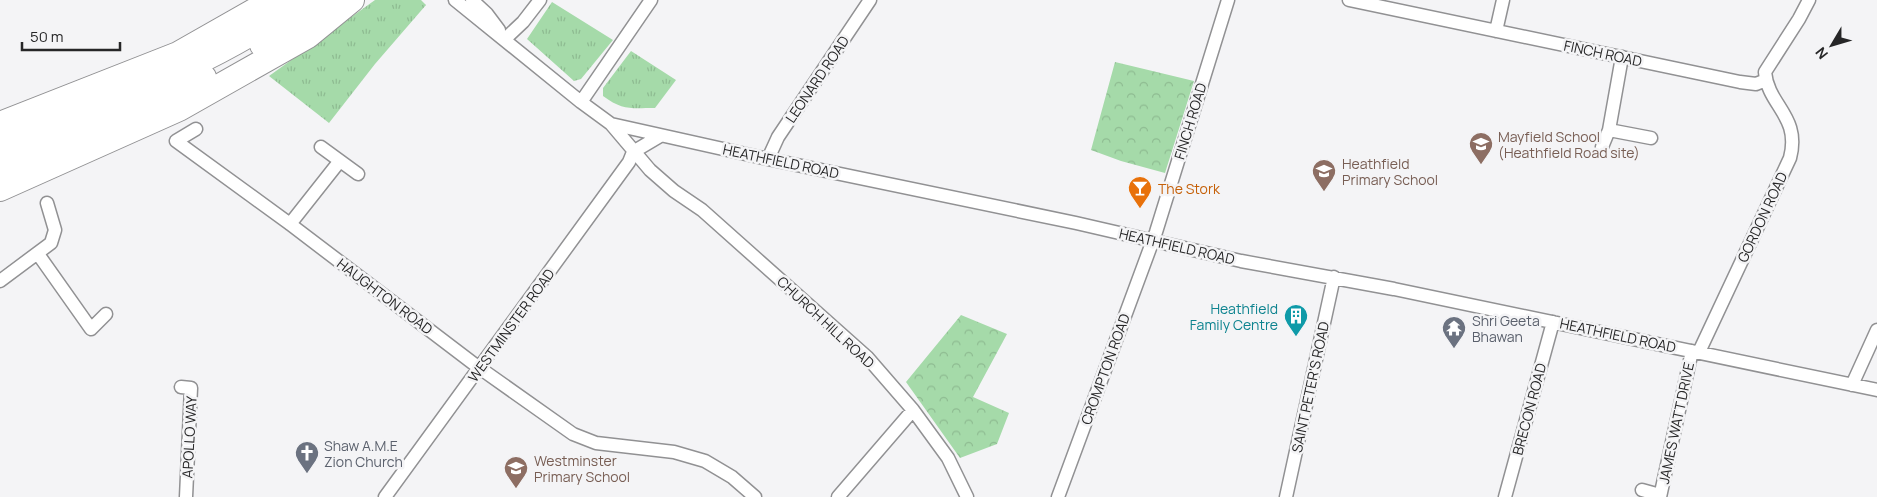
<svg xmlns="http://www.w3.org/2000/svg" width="1877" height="497" font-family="Manrope,sans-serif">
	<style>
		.grass { fill: url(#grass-tufts) }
		.park { fill: url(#park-crowns) }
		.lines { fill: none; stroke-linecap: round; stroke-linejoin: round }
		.street-casing { stroke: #919193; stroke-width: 15 }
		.highway-casing { stroke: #919193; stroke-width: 26 }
		.street { stroke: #fff; stroke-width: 12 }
		.highway { stroke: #fff; stroke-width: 24 }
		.labels { text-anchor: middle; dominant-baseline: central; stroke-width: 5; stroke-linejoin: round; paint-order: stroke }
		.street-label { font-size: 14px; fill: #262627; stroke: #f4f4f6 }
		.education-label { font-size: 14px; fill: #785e54; stroke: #f4f4f6; text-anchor: start }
		.food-label { font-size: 14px; fill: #c56008; stroke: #f4f4f6; text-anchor: start }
		.culture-label { font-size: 14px; fill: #0d838f; stroke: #f4f4f6; text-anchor: end }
		.worship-label { font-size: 14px; fill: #5b616d; stroke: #f4f4f6; text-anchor: start }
	</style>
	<defs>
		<pattern id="grass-tufts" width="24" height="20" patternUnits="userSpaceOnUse" patternTransform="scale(1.25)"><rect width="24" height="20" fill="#a5daa9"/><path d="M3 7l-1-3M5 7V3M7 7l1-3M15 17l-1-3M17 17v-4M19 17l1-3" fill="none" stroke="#8ebb91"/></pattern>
		<pattern id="park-crowns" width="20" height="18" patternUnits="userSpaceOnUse" patternTransform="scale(1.25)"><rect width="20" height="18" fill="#a5daa9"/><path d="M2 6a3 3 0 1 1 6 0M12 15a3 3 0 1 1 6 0" fill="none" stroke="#8ebb91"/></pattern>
	</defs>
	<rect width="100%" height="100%" fill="#f4f4f6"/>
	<path class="grass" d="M375,0H421L426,5L375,64L329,123L269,76Z
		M552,2L613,40L581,79L574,81L527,39Z
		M631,51L676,80L655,108C632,108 623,111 603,96V88Z"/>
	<path class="park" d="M1115,62L1194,81L1165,173L1121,161L1091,150Z
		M961,315L1007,334L973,397L1009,413L997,444L960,458L906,382Z"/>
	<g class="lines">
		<g class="street-casing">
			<path id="street" d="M455,0L581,102L611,124L768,159L1076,223L1241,261L1394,289L1877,390
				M472,0L487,14L499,30
				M1349,0L1740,82L1756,84L1766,80
				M1496,31L1503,0
				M505,39L523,22L540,0
				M581,102L651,0
				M611,124L650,170L674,191L702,210L867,357L913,410L948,458L967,497
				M196,129L176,141L290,224L474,364L573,434L596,443L674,452L705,461L732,477L755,497
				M1609,130L1651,138
				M321,147L358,174
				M1602,147L1609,130L1622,57
				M768,159L778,137L870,0
				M290,224L339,162
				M38,254L91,329L106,314
				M0,281L51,243L55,230L47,203
				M1699,352L1790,158C1801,116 1768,106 1765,72L1799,19L1809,0
				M1852,385L1877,330
				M181,387L191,388L186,497
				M1642,490L1660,495
				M385,497L629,162L633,152L660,136
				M838,497L913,410
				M1058,497L1156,232L1228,0
				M1286,497L1334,277
				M1505,497L1553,322
				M1660,497L1692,351"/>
		</g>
		<g class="highway-casing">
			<path id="highway" d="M262,45L278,36L324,0
				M0,124L178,54L273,0
				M0,145C100,103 209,68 298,3
				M0,166L183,89L204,77
				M0,189L179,109L308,36L352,0"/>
		</g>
		<use href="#street" class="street"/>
		<use href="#highway" class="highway"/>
	</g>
	<defs>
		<g id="school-pin" transform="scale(1.25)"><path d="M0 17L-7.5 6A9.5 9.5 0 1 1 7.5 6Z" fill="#8d6e63" stroke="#f4f4f6"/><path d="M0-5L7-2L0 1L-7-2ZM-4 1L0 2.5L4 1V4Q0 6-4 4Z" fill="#fff"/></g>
		<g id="bar-pin" transform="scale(1.25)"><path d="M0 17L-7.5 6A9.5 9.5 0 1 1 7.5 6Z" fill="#e8710a" stroke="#f4f4f6"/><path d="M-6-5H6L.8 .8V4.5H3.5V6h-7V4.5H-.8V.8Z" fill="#fff"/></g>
		<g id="building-pin" transform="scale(1.25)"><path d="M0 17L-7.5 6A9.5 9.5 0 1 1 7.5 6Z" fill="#0f9aa8" stroke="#f4f4f6"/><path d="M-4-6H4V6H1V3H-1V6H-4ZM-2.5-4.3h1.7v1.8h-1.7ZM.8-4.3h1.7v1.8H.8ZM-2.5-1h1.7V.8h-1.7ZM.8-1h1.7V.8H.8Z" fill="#fff"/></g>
		<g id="temple-pin" transform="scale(1.25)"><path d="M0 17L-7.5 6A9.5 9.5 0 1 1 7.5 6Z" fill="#6b7280" stroke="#f4f4f6"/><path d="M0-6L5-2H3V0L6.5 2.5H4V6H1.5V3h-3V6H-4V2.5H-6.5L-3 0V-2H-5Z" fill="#fff"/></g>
		<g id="church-pin" transform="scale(1.25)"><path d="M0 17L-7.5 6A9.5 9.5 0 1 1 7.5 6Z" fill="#6b7280" stroke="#f4f4f6"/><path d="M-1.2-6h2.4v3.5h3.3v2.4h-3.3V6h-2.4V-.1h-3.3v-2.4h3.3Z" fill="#fff"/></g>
	</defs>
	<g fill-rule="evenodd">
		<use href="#school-pin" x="1481" y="144"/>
		<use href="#school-pin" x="1324" y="171"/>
		<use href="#bar-pin" x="1140" y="188"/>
		<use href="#building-pin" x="1296" y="316"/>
		<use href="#temple-pin" x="1454" y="328"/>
		<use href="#church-pin" x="307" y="453"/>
		<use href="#school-pin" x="516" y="468"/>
	</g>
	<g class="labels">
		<g class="street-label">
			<text transform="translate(1603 53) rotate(12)">FINCH ROAD</text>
			<text transform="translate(817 79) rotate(-56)">LEONARD ROAD</text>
			<text transform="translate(1190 121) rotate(-73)">FINCH ROAD</text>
			<text transform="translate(781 161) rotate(12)">HEATHFIELD ROAD</text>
			<text transform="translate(1762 217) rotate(-65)">GORDON ROAD</text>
			<text transform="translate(1177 246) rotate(13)">HEATHFIELD ROAD</text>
			<text transform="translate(385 296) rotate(37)">HAUGHTON ROAD</text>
			<text transform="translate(826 322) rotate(43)">CHURCH HILL ROAD</text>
			<text transform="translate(511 325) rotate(-54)">WESTMINSTER ROAD</text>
			<text transform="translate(1618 335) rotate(12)">HEATHFIELD ROAD</text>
			<text transform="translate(1105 369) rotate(-70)">CROMPTON ROAD</text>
			<text transform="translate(1310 387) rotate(-78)">SAINT PETER'S ROAD</text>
			<text transform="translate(1529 409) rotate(-75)">BRECON ROAD</text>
			<text transform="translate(1676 423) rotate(-78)">JAMES WATT DRIVE</text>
			<text transform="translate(189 437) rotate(-87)">APOLLO WAY</text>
		</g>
		<g class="education-label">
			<text x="1498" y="136">Mayfield School<tspan x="1498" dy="16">(Heathfield Road site)</tspan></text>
			<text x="1342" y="163">Heathfield<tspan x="1342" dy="16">Primary School</tspan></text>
			<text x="534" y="460">Westminster<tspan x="534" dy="16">Primary School</tspan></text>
		</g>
		<g class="food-label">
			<text x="1158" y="188">The Stork</text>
		</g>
		<g class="culture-label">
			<text x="1278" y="308">Heathfield<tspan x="1278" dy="16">Family Centre</tspan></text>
		</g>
		<g class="worship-label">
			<text x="1472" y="320">Shri Geeta<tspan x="1472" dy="16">Bhawan</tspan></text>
			<text x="324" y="445">Shaw A.M.E<tspan x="324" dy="16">Zion Church</tspan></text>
		</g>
	</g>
	<g transform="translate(1832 45) rotate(232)" stroke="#f4f4f6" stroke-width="4" paint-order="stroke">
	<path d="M0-4L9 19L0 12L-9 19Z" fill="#262627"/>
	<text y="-8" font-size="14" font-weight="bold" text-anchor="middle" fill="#262627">N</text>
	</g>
	<path d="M22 42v8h98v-8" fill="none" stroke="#262627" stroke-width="2.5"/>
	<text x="30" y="42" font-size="15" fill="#262627" stroke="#f4f4f6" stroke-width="4" paint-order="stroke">50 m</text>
</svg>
